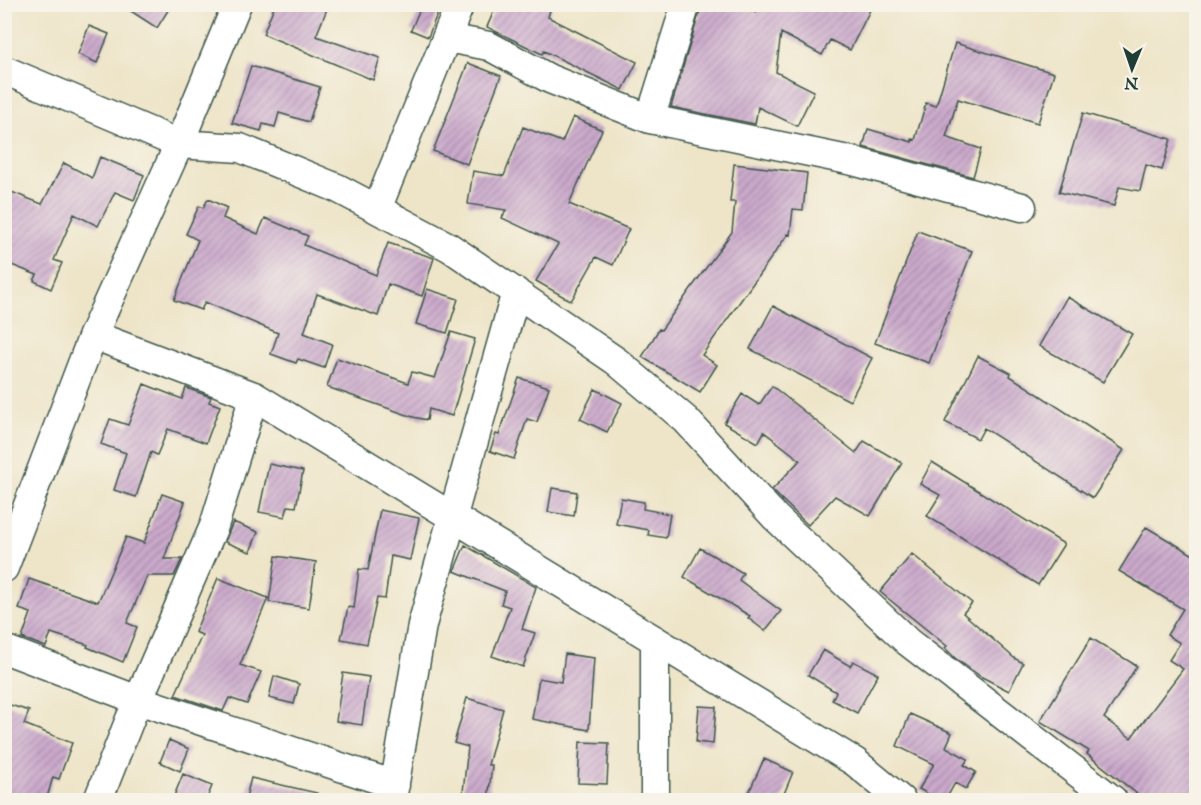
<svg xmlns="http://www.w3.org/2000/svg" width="1201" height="805" font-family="'IM FELL English',serif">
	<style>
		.building { fill: url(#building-hatch) }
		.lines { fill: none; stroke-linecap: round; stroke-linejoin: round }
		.minor-casing { stroke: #3e564a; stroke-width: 31 }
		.minor { stroke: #fff; stroke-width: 28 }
	</style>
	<defs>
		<pattern id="building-hatch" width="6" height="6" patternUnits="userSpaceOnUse" patternTransform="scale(1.5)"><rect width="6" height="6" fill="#cba9cc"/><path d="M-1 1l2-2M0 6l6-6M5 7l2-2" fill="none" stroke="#a48ba6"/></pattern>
	</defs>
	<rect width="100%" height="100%" fill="#f7f3e8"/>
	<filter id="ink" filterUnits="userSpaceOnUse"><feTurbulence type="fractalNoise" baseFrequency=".0167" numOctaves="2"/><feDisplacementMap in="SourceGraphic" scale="12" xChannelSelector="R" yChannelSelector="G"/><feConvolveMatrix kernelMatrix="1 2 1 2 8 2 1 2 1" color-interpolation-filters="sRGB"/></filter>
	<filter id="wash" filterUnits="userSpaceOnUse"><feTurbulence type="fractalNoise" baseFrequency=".008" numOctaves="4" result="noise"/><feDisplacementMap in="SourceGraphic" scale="24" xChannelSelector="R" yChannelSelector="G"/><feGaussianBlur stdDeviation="1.35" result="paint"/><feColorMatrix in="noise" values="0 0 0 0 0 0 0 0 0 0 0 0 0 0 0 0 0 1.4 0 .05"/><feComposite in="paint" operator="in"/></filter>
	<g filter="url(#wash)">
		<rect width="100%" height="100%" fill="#eee5c9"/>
		<g id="blocks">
			<path class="building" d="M120,4H172L157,28Z
				M275,4H329L316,36L380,58L373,80L263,34Z
				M422,4H441L428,37L411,30Z
				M497,4H552L548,17L637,62L623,90L544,51L542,54L487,27Z
				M702,4H733L756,13L759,4H873L850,50L830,40L822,55L781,33L776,72L814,91L797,126L758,107L755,124L671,107Z
				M89,26L109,34L97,63L78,54Z
				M955,43L1054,73L1038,123L958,99L946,137L981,149L973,177L863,147L868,129L912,142V139L915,140L926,103L936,106Z
				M468,63L501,76L467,164L433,151Z
				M251,66L320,87L309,122L279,113L275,127L263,124L261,131L232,123Z
				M1083,113L1171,139L1162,170L1146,165L1140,191L1119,187L1114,206L1059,192Z
				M573,117L602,130L569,204L629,229L613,265L596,257L571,301L536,281L558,244L502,218L506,210L468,204L473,171L504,176L523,127L562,142Z
				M100,157L144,175L134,200L115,192L98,226L74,214L54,260L62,263L51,289L34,281L37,275L4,262V189L42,204L64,163L92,178Z
				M734,164L807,173L803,210L793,209L790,235L788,234L702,355L717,365L700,392L642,357L659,329L661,330L732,232L735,202H730Z
				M208,199L227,208L223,218L258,234L265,218L308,236L304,245L376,275L388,243L434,258L422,296L388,284L378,316L317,294L304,333L332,344L324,368L298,359L296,363L271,354L278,333L205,302L201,310L174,300L198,240L186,234L199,206L203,208Z
				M918,231L972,251L929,363L875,343Z
				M427,289L458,299L447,333L416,324Z
				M1067,297L1132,334L1103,382L1039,346Z
				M773,306L872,358L850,401L750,349Z
				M451,332L475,339L452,416L429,409L427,420L413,417L327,387L337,358L408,383L412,372L435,378Z
				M978,356L1011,373L1010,376L1124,450L1093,498L984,428L978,439L945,422Z
				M519,378L549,387L537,422L527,419L514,459L490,451L496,434L499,435Z
				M144,384L182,399L186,388L211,397L209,402L220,406L206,443L168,429L157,455L151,452L136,497L114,490L126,453L101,444L110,419L128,425Z
				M772,386L856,453L864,441L902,463L870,516L835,496L808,525L772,490L800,460L764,432L758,443L724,423L742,394L759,405Z
				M595,389L622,403L607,432L580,419Z
				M932,462L1064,544L1038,585L927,516L940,495L920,484Z
				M269,464L303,471L296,507L288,506L285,517L259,512Z
				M552,488L577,492L574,516L548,512Z
				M162,494L185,502L164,559H182L174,576H147L127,623L137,627L123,662L87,647L88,645L51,633L46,647L22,638L31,613L19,609L29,579L98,602L126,537L144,543Z
				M621,498L644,502L643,509L670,514L666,538L648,535L649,530L616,524Z
				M380,510L419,518L410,560L391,556L385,599L377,598L367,644L341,639L348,607L354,608L359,569L368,570Z
				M233,522L258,532L250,552L225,542Z
				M1146,527L1197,557V801H1146L1087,754L1089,751L1040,721L1091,638L1137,666L1104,718L1131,738L1183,669L1169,660L1180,643L1167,635L1183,609L1119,571Z
				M465,545L536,587L522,629L535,633L523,667L492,656L510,607L501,604L505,591L454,571Z
				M700,548L743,573L739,580L781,611L765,631L748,618L750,616L684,577Z
				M912,554L972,603L963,613L1014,658L1023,663L1009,691L980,676L955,658L945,648L947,646L880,592Z
				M276,556L316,562L309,608L269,602Z
				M218,578L268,598L240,665L261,672L247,704L229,698L223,711L175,695L202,635L195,632Z
				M823,650L850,666L853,661L878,674L857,713L832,700L836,692L808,675Z
				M565,654L594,658L589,730L532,719L539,678L561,682Z
				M343,673L369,677L362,725L336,721Z
				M274,676L299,684L294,704L269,698Z
				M467,698L503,709L488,765H492L488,801H462L468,747L454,743Z
				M4,703L29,711L24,724L72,743L59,779L53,777L46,801H30L4,793Z
				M699,706L716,707L713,744L696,742Z
				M910,714L952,733L946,747L968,759L964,765L976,772L966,789L955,783L945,801H940L919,789L934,764L897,746Z
				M169,740L189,749L180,771L160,762Z
				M580,742L609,743L607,784L578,783Z
				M764,759L793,772L781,801H745Z
				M183,774L212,786L206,801H172Z
				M251,778L317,793L316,801H245Z"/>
		</g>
	</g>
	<g filter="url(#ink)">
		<use href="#blocks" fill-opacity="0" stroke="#3e564a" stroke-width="1.5"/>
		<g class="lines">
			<g class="minor-casing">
				<path id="minor" d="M237,4L179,144L240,148L337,188L449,247L616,361L686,420L775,517L908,642L1113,800
					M447,38L489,46L550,79L650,119L853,161L1022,207
					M4,70L179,144L93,335L254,396L855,762L901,800
					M650,119L686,4
					M377,209L460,4
					M4,568L93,335
					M655,640V800
					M4,649L138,700L395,785
					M98,800L130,719L214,526L254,396
					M392,800L422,625L516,292"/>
			</g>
			<use href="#minor" class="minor"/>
		</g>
	</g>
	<rect width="1201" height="805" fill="none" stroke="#f7f3e8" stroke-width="24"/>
	<g transform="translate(1132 69) rotate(182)" stroke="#f7f3e8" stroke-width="4.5" paint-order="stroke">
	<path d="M0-4.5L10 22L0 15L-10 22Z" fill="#1f3d34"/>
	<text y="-9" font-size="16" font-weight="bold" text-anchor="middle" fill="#1f3d34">N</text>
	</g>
</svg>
